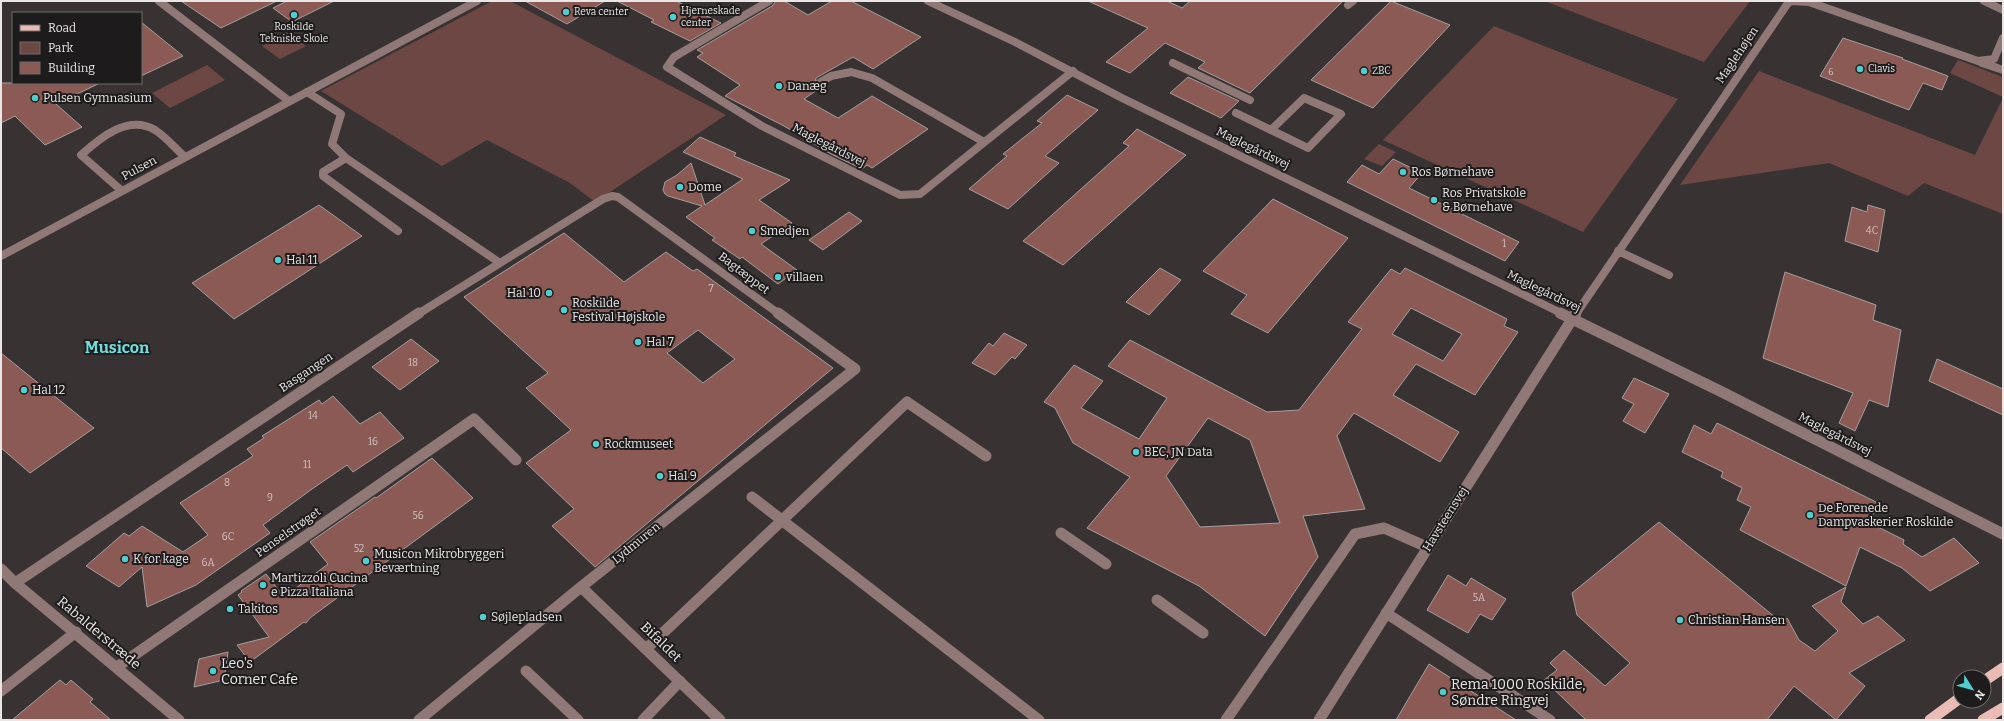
<svg xmlns="http://www.w3.org/2000/svg" width="2004" height="721" font-family="Bitter,serif">
	<style>
		.green { fill: #6d4743 }
		.building { fill: #8b5a55; stroke: #a49f9e; fill-rule: evenodd }
		.lines { fill: none; stroke-linecap: round; stroke-linejoin: round }
		.minor-far1 { stroke: #907876; stroke-width: 8 }
		.minor { stroke: #907876; stroke-width: 11 }
		.major { stroke: #ebbcb6; stroke-width: 11 }
		.poi-dot { fill: #52cdcd; stroke: #1d1b1b; stroke-width: 1.5 }
		.labels { text-anchor: middle; dominant-baseline: central; stroke-width: 4; stroke-linejoin: round; paint-order: stroke }
		.far-number-label { font-size: 9px; fill: #d2c3c1 }
		.far-poi-label { font-size: 10px; fill: #e9e6e5; stroke: #1d1b1b; text-anchor: start }
		.number-label { font-size: 10px; fill: #d2c3c1 }
		.street-label { font-size: 12px; fill: #e9e6e5; stroke: #1d1b1b }
		.poi-label { font-size: 12px; fill: #e9e6e5; stroke: #1d1b1b; text-anchor: start }
		.near-street-label { font-size: 14px; fill: #e9e6e5; stroke: #1d1b1b }
		.near-poi-label { font-size: 14px; fill: #e9e6e5; stroke: #1d1b1b; text-anchor: start }
		.district-label { font-size: 16px; font-weight: bold; fill: #71dedd; stroke: #1d1b1b }
	</style>
	<rect width="100%" height="100%" fill="#383332"/>
	<path class="green" d="M492,1H510L726,115L595,202L570,183L487,140L442,166L321,91Z
		M1544,1H1750L1704,62Z
		M1494,26L1678,99L1583,232L1383,140Z
		M287,33L306,46L280,59L262,46Z
		M1958,60L2003,77V97L1950,73Z
		M207,65L225,80L170,108L152,93Z
		M1759,71L1975,155L2003,98V214L1924,183L1908,196L1829,163L1680,185Z
		M1379,144L1396,152L1382,166L1364,159Z"/>
	<path class="building" d="M181,1H277L221,28Z
		M287,1H334L292,22L273,8Z
		M525,1H605L567,24Z
		M617,1H676L721,23L690,41L651,22L654,20Z
		M776,1H784L808,15L832,1H851L921,37L873,69L853,57L816,78L814,86L820,88L804,99L838,118L872,96L928,129L872,168L867,165L862,169L831,154L784,126L725,96L740,85L697,57L703,53L697,50L772,6Z
		M1088,1H1167L1182,8L1190,1H1343L1250,93L1198,68L1205,62L1165,43L1130,73L1106,62L1148,28Z
		M1391,1L1450,25L1373,108L1311,80Z
		M141,22L183,56L141,76Z
		M1843,38L1903,58L1902,59L1948,76L1942,90L1923,83L1909,110L1820,76Z
		M1188,77L1239,101L1221,118L1170,93Z
		M1,83H100L56,104L82,127L45,145L15,116L1,123Z
		M1067,95L1098,110L1045,156L1059,163L1008,209L969,189L1007,156L1003,154L1042,123L1037,121Z
		M1137,129L1186,155L1063,265L1023,241L1129,146L1123,143Z
		M700,137L736,153L734,156L790,180L759,200L792,223L761,244L797,270L778,284L742,257L740,259L712,240L715,238L686,217L702,206L668,196L665,194L663,190L665,182L677,175L691,163L705,205L743,179L683,152Z
		M1393,159L1422,173L1409,188L1519,242L1505,261L1347,182L1362,165L1379,174Z
		M1273,199L1348,238L1268,333L1231,314L1247,295L1203,271Z
		M319,205L362,236L234,319L192,283Z
		M1868,205L1885,210L1878,252L1845,241L1852,207L1867,212Z
		M849,212L862,221L823,250L809,240Z
		M564,233L624,282L666,252L693,271L697,269L833,368L595,567L552,526L574,509L526,463L571,430L526,388L548,373L464,297ZM698,330L735,359L703,383L667,353Z
		M1160,268L1181,280L1149,315L1126,302Z
		M1405,268L1507,319L1504,326L1518,332L1475,395L1416,364L1393,395L1459,432L1440,462L1354,413L1337,436L1365,509L1303,516L1318,557L1265,636L1199,586L1087,528L1130,477L1073,443L1055,408L1044,402L1074,365L1103,381L1081,408L1139,439L1167,398L1108,366L1130,340L1267,412L1299,410L1362,329L1348,322L1391,269L1400,274ZM1411,308L1462,334L1443,361L1392,334ZM1208,418L1250,440L1280,523L1200,527L1166,476Z
		M1785,272L1876,305L1873,320L1901,330L1888,407L1869,400L1855,431L1839,423L1853,393L1763,358Z
		M1004,333L1027,345L1015,359L1012,357L995,375L972,363L989,343L993,346Z
		M411,339L439,361L400,390L372,367Z
		M1,353L94,428L30,473L1,448Z
		M1937,359L2003,389V415L1929,381Z
		M1634,378L1669,394L1645,433L1623,421L1634,404L1622,398Z
		M333,396L360,424L380,412L404,438L353,472L347,465L312,489L263,525L270,533L196,585L147,607L142,567L119,587L86,566L124,533L129,536L142,526L183,552L208,535L180,503L253,456L247,449L264,438L262,436L319,400L322,404Z
		M1717,423L1878,503L1870,523L1904,540L1903,544L1922,557L1954,538L1979,563L1930,591L1902,568L1860,547L1846,586L1740,530L1751,507L1737,500L1742,488L1721,477L1723,472L1682,452L1694,425L1711,434Z
		M432,458L473,498L341,595L310,618L306,623L304,622L250,662L237,645L269,637L238,595L242,592L241,591L266,574L284,597L328,564L310,542L375,497L376,498Z
		M1659,522L1781,622L1787,618L1799,640L1815,651L1838,631L1812,606L1846,587L1841,602L1863,624L1878,616L1905,640L1849,673L1865,686L1836,720L1794,686L1767,720H1586L1544,680L1557,670L1550,663L1564,650L1605,686L1630,663L1577,615L1572,593Z
		M1448,575L1466,586L1471,578L1506,599L1492,620L1480,614L1468,633L1427,610Z
		M228,652L224,680L194,687L199,659Z
		M1429,664L1516,720H1396Z
		M60,680L66,685L71,680L93,699L90,702L111,720H12Z"/>
	<g class="lines">
		<path class="minor-far1" d="M159,1L289,101
			M769,1L674,57L667,67L762,126L900,195L920,194L1073,71
			M928,1L1015,42L1122,98L1563,314
			M1984,1L2003,10
			M1348,5L1353,1
			M1173,63L1250,100
			M1982,63L2003,70
			M819,83L831,76L851,72L872,78L984,142
			M307,92L341,114L332,144L346,158L500,263
			M1236,113L1308,148L1341,114L1304,98L1271,130
			M346,158L323,172V176L398,231
			M122,191L81,155C100,138 128,114 155,130C166,137 175,148 185,157
			M1618,251L1669,275
			M1,256L477,1
			M418,314L603,199L612,196L618,197L779,314
			M1576,314L1788,3L1792,1L1809,2L1978,61L1994,59L2003,38"/>
		<path class="minor" d="M1560,313L1722,392L2003,534
			M752,497L1039,720
			M1061,533L1106,564
			M1,569L15,583L179,720
			M15,583L419,313
			M581,587L720,720
			M1157,600L1203,633
			M1386,613L1550,720
			M646,649L907,402L986,456
			M117,667L474,419L516,460
			M526,671L578,720
			M1,691L76,632
			M419,720L581,587L855,369L778,313
			M643,720L680,681
			M1226,720L1355,534L1384,528L1427,547
			M1319,720L1576,313"/>
		<path class="major" d="M1984,681L2003,668
			M1930,720L1960,698
			M1983,720L2003,708"/>
	</g>
	<g class="poi-dot">
		<circle cx="566" cy="12" r="4"/>
		<circle cx="294" cy="15" r="4"/>
		<circle cx="673" cy="17" r="4"/>
		<circle cx="1860" cy="69" r="4"/>
		<circle cx="1364" cy="71" r="4"/>
		<circle cx="779" cy="86" r="4"/>
		<circle cx="35" cy="98" r="4"/>
		<circle cx="1403" cy="172" r="4"/>
		<circle cx="680" cy="187" r="4"/>
		<circle cx="1434" cy="200" r="4"/>
		<circle cx="752" cy="231" r="4"/>
		<circle cx="278" cy="260" r="4"/>
		<circle cx="778" cy="277" r="4"/>
		<circle cx="549" cy="293" r="4"/>
		<circle cx="564" cy="310" r="4"/>
		<circle cx="638" cy="342" r="4"/>
		<circle cx="24" cy="390" r="4"/>
		<circle cx="596" cy="444" r="4"/>
		<circle cx="1136" cy="452" r="4"/>
		<circle cx="660" cy="476" r="4"/>
		<circle cx="1810" cy="515" r="4"/>
		<circle cx="125" cy="559" r="4"/>
		<circle cx="366" cy="561" r="4"/>
		<circle cx="263" cy="585" r="4"/>
		<circle cx="230" cy="609" r="4"/>
		<circle cx="483" cy="617" r="4"/>
		<circle cx="1680" cy="620" r="4"/>
		<circle cx="213" cy="671" r="4"/>
		<circle cx="1443" cy="692" r="4"/>
	</g>
	<g class="labels">
		<g class="far-number-label">
			<text x="1831" y="72">6</text>
		</g>
		<g class="far-poi-label">
			<text x="681" y="11">Hjerneskade<tspan x="681" dy="12">center</tspan></text>
			<text x="574" y="12">Reva center</text>
			<text x="294" y="27" text-anchor="middle">Roskilde<tspan x="294" dy="12">Tekniske Skole</tspan></text>
			<text x="1868" y="69">Clavis</text>
			<text x="1372" y="71">ZBC</text>
		</g>
		<g class="number-label">
			<text x="1872" y="231">4C</text>
			<text x="1504" y="244">1</text>
			<text x="711" y="289">7</text>
			<text x="413" y="363">18</text>
			<text x="313" y="416">14</text>
			<text x="373" y="442">16</text>
			<text x="307" y="465">11</text>
			<text x="227" y="483">8</text>
			<text x="270" y="498">9</text>
			<text x="418" y="516">56</text>
			<text x="228" y="537">6C</text>
			<text x="359" y="549">52</text>
			<text x="208" y="563">6A</text>
			<text x="1479" y="598">5A</text>
		</g>
		<g class="street-label">
			<text transform="translate(1737 55) rotate(-56)">Maglehøjen</text>
			<text transform="translate(829 145) rotate(27)">Maglegårdsvej</text>
			<text transform="translate(1253 148) rotate(26)">Maglegårdsvej</text>
			<text transform="translate(139 168) rotate(-28)">Pulsen</text>
			<text transform="translate(744 273) rotate(37)">Bagtæppet</text>
			<text transform="translate(1544 291) rotate(26)">Maglegårdsvej</text>
			<text transform="translate(306 372) rotate(-34)">Basgangen</text>
			<text transform="translate(1835 434) rotate(27)">Maglegårdsvej</text>
			<text transform="translate(1445 519) rotate(-58)">Havsteensvej</text>
			<text transform="translate(288 532) rotate(-35)">Penselstrøget</text>
			<text transform="translate(636 543) rotate(-39)">Lydmuren</text>
		</g>
		<g class="poi-label">
			<text x="787" y="86">Danæg</text>
			<text x="43" y="98">Pulsen Gymnasium</text>
			<text x="1411" y="172">Ros Børnehave</text>
			<text x="688" y="187">Dome</text>
			<text x="1442" y="193">Ros Privatskole<tspan x="1442" dy="14">&amp; Børnehave</tspan></text>
			<text x="760" y="231">Smedjen</text>
			<text x="286" y="260">Hal 11</text>
			<text x="786" y="277">villaen</text>
			<text x="541" y="293" text-anchor="end">Hal 10</text>
			<text x="572" y="303">Roskilde<tspan x="572" dy="14">Festival Højskole</tspan></text>
			<text x="646" y="342">Hal 7</text>
			<text x="32" y="390">Hal 12</text>
			<text x="604" y="444">Rockmuseet</text>
			<text x="1144" y="452">BEC, JN Data</text>
			<text x="668" y="476">Hal 9</text>
			<text x="1818" y="508">De Forenede<tspan x="1818" dy="14">Dampvaskerier Roskilde</tspan></text>
			<text x="374" y="554">Musicon Mikrobryggeri<tspan x="374" dy="14">Beværtning</tspan></text>
			<text x="133" y="559">K for kage</text>
			<text x="271" y="578">Martizzoli Cucina<tspan x="271" dy="14">e Pizza Italiana</tspan></text>
			<text x="238" y="609">Takitos</text>
			<text x="491" y="617">Søjlepladsen</text>
			<text x="1688" y="620">Christian Hansen</text>
		</g>
		<g class="near-street-label">
			<text transform="translate(99 633) rotate(40)">Rabalderstræde</text>
			<text transform="translate(661 642) rotate(44)">Bifaldet</text>
		</g>
		<g class="near-poi-label">
			<text x="221" y="663">Leo's<tspan x="221" dy="16">Corner Cafe</tspan></text>
			<text x="1451" y="684">Rema 1000 Roskilde,<tspan x="1451" dy="16">Søndre Ringvej</tspan></text>
		</g>
		<g class="district-label">
			<text x="117" y="347">Musicon</text>
		</g>
	</g>
	<rect width="2004" height="721" fill="none" stroke="#e9e6e5" stroke-width="4"/>
	<rect x="12" y="12" width="130" height="72" fill="#1d1b1b" stroke="#6f6c6c"/>
	<rect x="20" y="25" width="20" height="6" fill="#ebbcb6" stroke="#6f6c6c"/>
	<text x="48" y="32" font-size="12" fill="#e9e6e5">Road</text>
	<rect x="20" y="42" width="20" height="12" fill="#6d4743" stroke="#6f6c6c"/>
	<text x="48" y="52" font-size="12" fill="#e9e6e5">Park</text>
	<rect x="20" y="62" width="20" height="12" fill="#8b5a55" stroke="#6f6c6c"/>
	<text x="48" y="72" font-size="12" fill="#e9e6e5">Building</text>
	<g transform="translate(1972 689) rotate(127)"><circle r="19" fill="#1d1b1b" stroke="#6f6c6c"/>
	<path d="M0-3L7 15L0 10L-7 15Z" fill="#52cdcd"/>
	<text y="-6" font-size="11" font-weight="bold" text-anchor="middle" fill="#e9e6e5">N</text>
	</g>
</svg>
